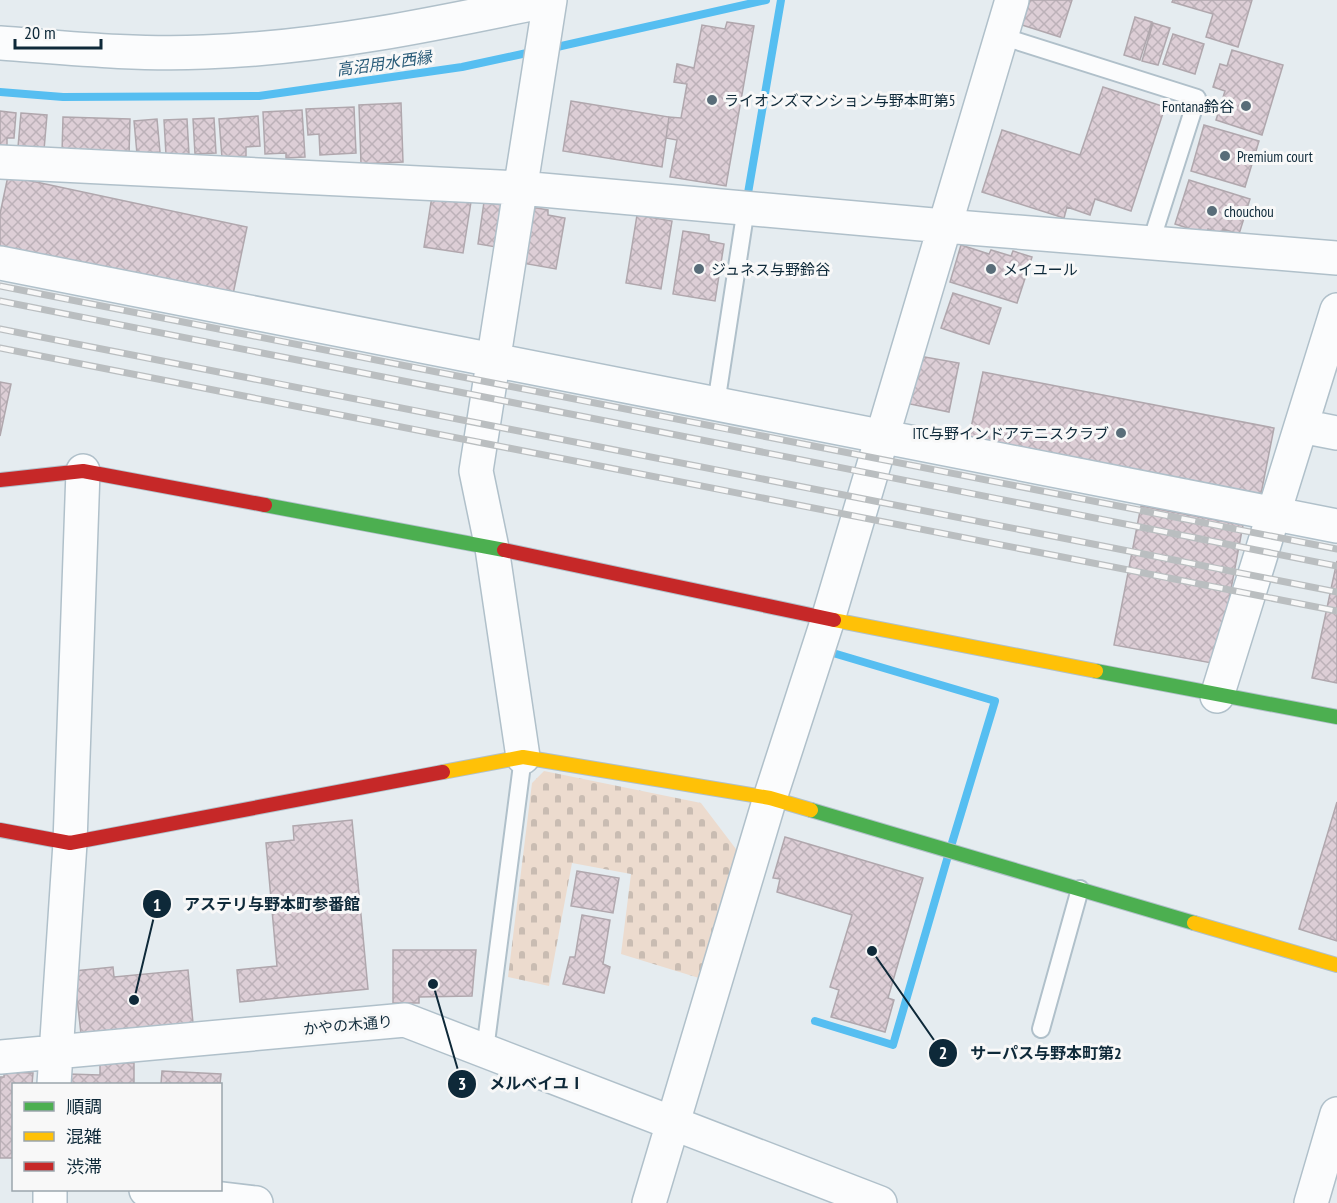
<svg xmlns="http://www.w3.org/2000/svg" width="1337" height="1203" font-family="'PT Sans Narrow','Noto Sans JP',sans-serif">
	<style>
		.cemetery { fill: url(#cemetery-stones) }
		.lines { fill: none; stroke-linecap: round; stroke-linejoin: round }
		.stream { stroke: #56bef1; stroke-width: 8 }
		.building { fill: url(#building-cross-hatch); stroke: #b0a7ad; stroke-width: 1.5 }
		.lane-casing { stroke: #b0c0ca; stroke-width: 20 }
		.street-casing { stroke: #b0c0ca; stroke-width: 36 }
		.fast-casing { stroke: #b0c0ca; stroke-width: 16 }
		.slow-casing { stroke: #b0c0ca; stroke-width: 16 }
		.jam-casing { stroke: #b0c0ca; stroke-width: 16 }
		.lane { stroke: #fbfcfd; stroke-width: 16 }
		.street { stroke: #fbfcfd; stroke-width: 33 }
		.fast { stroke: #4caf50; stroke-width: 14 }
		.slow { stroke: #ffc107; stroke-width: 14 }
		.jam { stroke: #c62828; stroke-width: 14 }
		.rail-casing { stroke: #babec0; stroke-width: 7 }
		.rail { stroke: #f8f8f8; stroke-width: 4.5; stroke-dasharray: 14; stroke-linecap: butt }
		.poi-dot { fill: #596d79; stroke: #f8f8f8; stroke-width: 2 }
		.labels { text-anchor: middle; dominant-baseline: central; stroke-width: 6; stroke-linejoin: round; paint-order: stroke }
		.poi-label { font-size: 15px; fill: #0e2939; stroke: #f8f8f8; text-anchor: start }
		.street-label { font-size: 15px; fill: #0e2939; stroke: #f8f8f8 }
		.water-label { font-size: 16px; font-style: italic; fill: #295b78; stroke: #f8f8f8 }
		.leader { fill: none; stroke: #0e2939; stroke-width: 2 }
		.callout-dot { fill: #0e2939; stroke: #f8f8f8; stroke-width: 2 }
		.mark-label { font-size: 18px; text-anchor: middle; font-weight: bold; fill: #fff }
		.callout-label { font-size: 16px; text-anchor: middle; font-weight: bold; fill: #0e2939; stroke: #f8f8f8; stroke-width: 6; stroke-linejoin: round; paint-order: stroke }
	</style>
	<defs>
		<pattern id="cemetery-stones" width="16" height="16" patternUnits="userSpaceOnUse" patternTransform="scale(1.5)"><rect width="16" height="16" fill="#ecdbce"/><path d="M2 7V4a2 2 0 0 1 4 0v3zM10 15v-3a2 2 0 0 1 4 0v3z" fill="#c9bcb2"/></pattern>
		<pattern id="building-cross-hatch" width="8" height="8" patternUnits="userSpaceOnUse" patternTransform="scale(1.5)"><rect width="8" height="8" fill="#ddced6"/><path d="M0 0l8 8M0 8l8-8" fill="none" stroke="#bcb1b8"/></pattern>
	</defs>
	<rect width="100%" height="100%" fill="#e5ecf0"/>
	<path class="cemetery" d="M544,771L701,803L739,853L699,978L621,954L631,874L572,863L549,986L508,977L532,783Z"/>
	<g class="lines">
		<path class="stream" d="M548,49L766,0
			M0,92L63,97L259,96L462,67L536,51
			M747,199L781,0
			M833,653L995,701L952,843
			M815,1021L893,1045L948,856"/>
	</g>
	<path class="building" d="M1030,0H1072L1060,37L1022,25Z
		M1173,0H1252L1238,47L1206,37L1213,14L1172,2Z
		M1135,17L1152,22L1140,60L1124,55Z
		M727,22L754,26L726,186L670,177L677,140L666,138L669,117L681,118L687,84L674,82L677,64L694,68L702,25L725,29Z
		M1153,23L1170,28L1158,65L1142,61Z
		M1173,34L1204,44L1195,74L1163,64Z
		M1232,50L1283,65L1262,135L1216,120L1225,91L1213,87L1220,64L1227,66Z
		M1103,87L1165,107L1131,211L1095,199L1090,215L1067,207L1064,218L982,192L1002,130L1080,155Z
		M571,101L669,117L662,167L563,151Z
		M401,103L403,162L361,164L359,105Z
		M354,107L356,153L320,155L319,134L308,135L306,109Z
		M302,110L305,157L286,158V153L265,154L263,112Z
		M0,111L16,113L14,138H7V147L0,146Z
		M21,113L47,115L44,150L18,147Z
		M258,116L260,146L246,147V156L222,158L219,119Z
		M63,117L130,119L129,155L62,153Z
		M214,118L216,153L195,154L193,119Z
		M157,119L160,152L137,154L134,121Z
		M187,119L189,154L166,155L164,120Z
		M1204,125L1259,141L1245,187L1191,171Z
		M8,176L247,227L232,299L0,250V214Z
		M1189,180L1250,199L1239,234L1223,229L1222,234L1208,229L1206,234L1175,224Z
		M432,196L471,202L463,253L424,247Z
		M484,202L502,205L496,247L478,244Z
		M531,207L548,210V215L565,218L556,269L522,263Z
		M637,215L672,221L661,289L626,283Z
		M683,231L709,235V241L724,244L715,301L673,294Z
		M961,245L989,254L991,250L1011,256L1013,251L1032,257L1017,303L950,282Z
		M953,293L1001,308L989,344L941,328Z
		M919,356L959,363L949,412L910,404Z
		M983,372L1274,428L1261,494L969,437Z
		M0,382L11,384L0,436Z
		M1141,506L1243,525L1217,664L1114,645Z
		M1337,561V683L1312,678Z
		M1337,802V941L1299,929Z
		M352,820L368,989L240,1002L237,970L277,966L266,843L294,840L293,826Z
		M785,837L923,878L888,998L894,1000L885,1032L831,1017L839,990L830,987L852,915L777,892L780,879L773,878Z
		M577,871L619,878L613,913L571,906Z
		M582,915L610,920L603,964L610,967L604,993L563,984L570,957H575Z
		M393,950H476L472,996L419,997V1003H393Z
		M113,967L114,977L188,970L193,1023L81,1034L74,971Z
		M100,1062L134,1063V1084H69V1074L100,1075Z
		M162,1071L221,1074L220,1084H161Z
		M4,1072L33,1073L32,1084H14V1158H0V1077H4Z"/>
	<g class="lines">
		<g class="lane-casing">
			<path id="lane" d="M1001,36L1197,98L1151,242
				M716,404L746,208
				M1041,1029L1080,889
				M485,1050L523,757"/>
		</g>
		<g class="street-casing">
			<path id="street" d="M0,43C68,48 136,55 204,52C321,48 436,24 550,0
				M0,162L520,188L944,226L1337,258
				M0,263L1337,526
				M1301,426L1337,433
				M1217,696L1337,310
				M523,757L492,548L476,471L550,0
				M0,1057L405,1020L880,1203
				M54,1084L70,843L83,471
				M146,1190L256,1203
				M50,1203V1190
				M649,1203L770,798L828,619L1012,0
				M1311,1203L1337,1114"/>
		</g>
		<g class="fast-casing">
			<path id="fast" d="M265,505L504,550
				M1096,671L1337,717
				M811,810L1194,923"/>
		</g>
		<g class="slow-casing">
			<path id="slow" d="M834,620L1096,671
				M443,772L523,757L770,798L811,810
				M1194,923L1337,965"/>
		</g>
		<g class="jam-casing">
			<path id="jam" d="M0,480L83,471L265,505
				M504,550L834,620
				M0,830L70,843L443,772"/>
		</g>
		<use href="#lane" class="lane"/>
		<use href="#street" class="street"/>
		<use href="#fast" class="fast"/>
		<use href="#slow" class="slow"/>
		<use href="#jam" class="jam"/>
		<g class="rail-casing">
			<path id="rail" d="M0,286L1337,549
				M0,301L1337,566
				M0,329L1337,592
				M0,348L1337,611"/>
		</g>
		<use href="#rail" class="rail"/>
	</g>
	<g class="poi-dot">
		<circle cx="712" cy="100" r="6"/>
		<circle cx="1246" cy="106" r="6"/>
		<circle cx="1225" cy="156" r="6"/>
		<circle cx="1212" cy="211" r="6"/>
		<circle cx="699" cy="269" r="6"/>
		<circle cx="991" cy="269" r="6"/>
		<circle cx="1121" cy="433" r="6"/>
	</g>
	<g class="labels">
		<g class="poi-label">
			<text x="724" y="100">ライオンズマンション与野本町第5</text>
			<text x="1234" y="106" text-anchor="end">Fontana鈴谷</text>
			<text x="1237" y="156">Premium court</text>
			<text x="1224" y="211">chouchou</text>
			<text x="711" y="269">ジュネス与野鈴谷</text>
			<text x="1003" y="269">メイユール</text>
			<text x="1109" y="433" text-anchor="end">ITC与野インドアテニスクラブ</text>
		</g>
		<g class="street-label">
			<text transform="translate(348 1025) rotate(-5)">かやの木通り</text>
		</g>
		<g class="water-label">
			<text transform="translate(384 63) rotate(-8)">高沼用水西縁</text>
		</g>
	</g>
	<path class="leader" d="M134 1000L157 904M872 951L943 1053M433 984L462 1084"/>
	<g class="callout-dot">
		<circle cx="134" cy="1000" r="6"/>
		<circle cx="872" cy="951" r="6"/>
		<circle cx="433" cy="984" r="6"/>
		<circle cx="157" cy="904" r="15"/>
		<circle cx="943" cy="1053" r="15"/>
		<circle cx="462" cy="1084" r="15"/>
	</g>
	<g class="mark-label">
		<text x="157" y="911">1</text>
		<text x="943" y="1059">2</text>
		<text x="462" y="1090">3</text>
	</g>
	<g class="callout-label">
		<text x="272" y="910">アステリ与野本町参番館</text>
		<text x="1046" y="1059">サーパス与野本町第2</text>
		<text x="537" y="1089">メルベイユⅠ</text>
	</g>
	<rect x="12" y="1083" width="210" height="108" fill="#f8f8f8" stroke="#9aa5ac" stroke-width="1.5"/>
	<rect x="24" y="1102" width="30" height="9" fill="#4caf50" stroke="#9aa5ac" stroke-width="1.5"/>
	<text x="66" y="1113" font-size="18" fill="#0e2939">順調</text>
	<rect x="24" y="1132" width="30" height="9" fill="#ffc107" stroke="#9aa5ac" stroke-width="1.5"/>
	<text x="66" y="1143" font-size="18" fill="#0e2939">混雑</text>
	<rect x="24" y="1162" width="30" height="9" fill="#c62828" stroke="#9aa5ac" stroke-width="1.5"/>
	<text x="66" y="1173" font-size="18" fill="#0e2939">渋滞</text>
	<path d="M15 39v9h86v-9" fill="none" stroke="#0e2939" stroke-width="3"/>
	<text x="24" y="39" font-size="18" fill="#0e2939" stroke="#f8f8f8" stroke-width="4.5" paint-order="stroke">20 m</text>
</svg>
